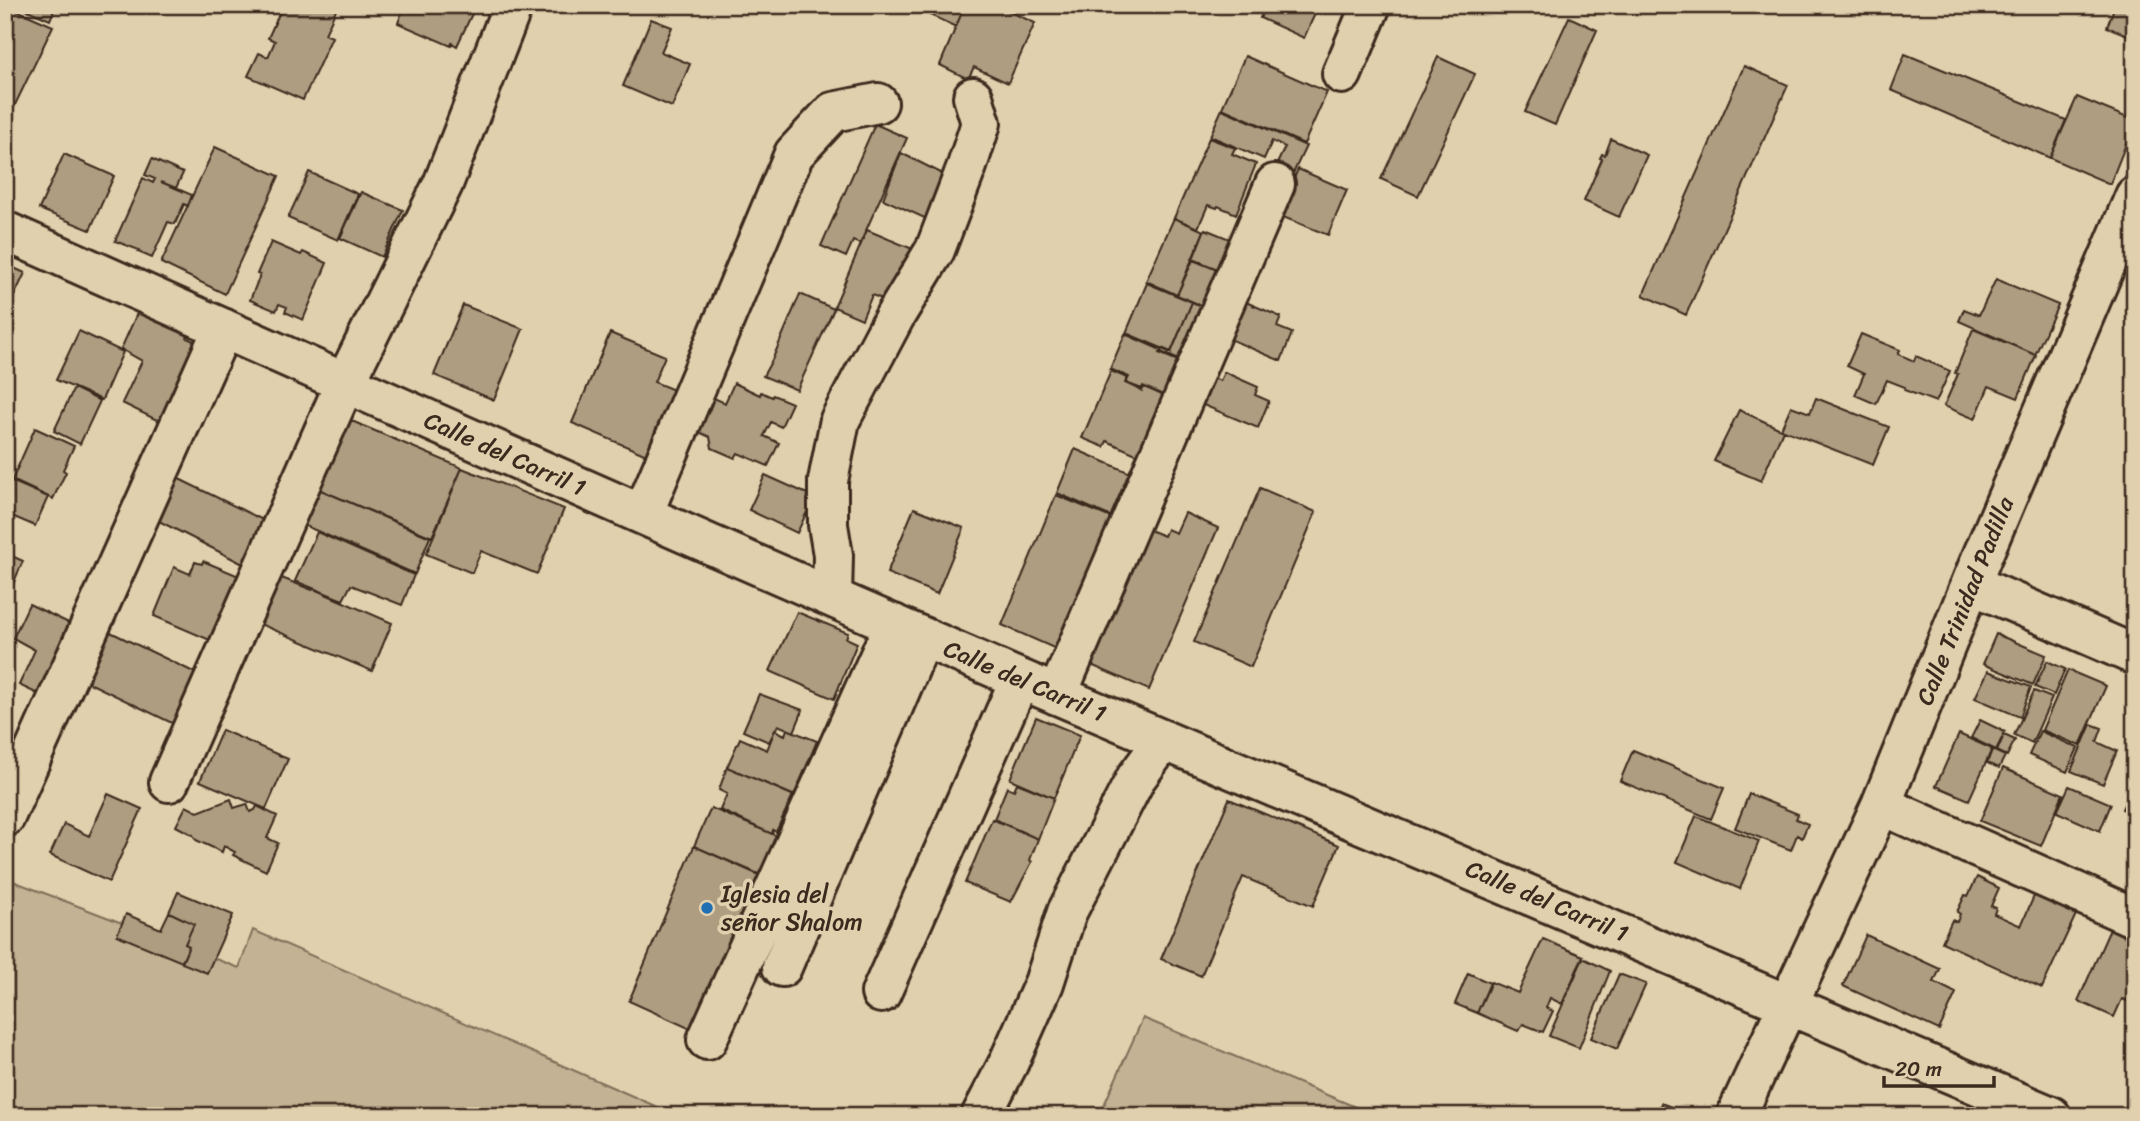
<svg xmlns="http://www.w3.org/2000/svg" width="2140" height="1121" font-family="Sriracha,sans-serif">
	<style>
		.green { fill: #c3b293; stroke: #7f6e58; stroke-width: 2 }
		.building { fill: #ae9d80; stroke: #3b2a1e; stroke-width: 2 }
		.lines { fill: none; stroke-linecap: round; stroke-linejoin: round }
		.minor-casing { stroke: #3b2a1e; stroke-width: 44 }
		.minor { stroke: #e1d0ad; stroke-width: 38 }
		.poi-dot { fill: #1f6fb2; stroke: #e1d0ad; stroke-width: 2.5 }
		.labels { text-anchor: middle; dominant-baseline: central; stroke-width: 7; stroke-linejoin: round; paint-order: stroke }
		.street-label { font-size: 24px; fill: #3b2a1e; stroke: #e1d0ad }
		.poi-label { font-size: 24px; fill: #3b2a1e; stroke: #e1d0ad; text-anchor: start }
	</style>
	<rect width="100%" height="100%" fill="#e1d0ad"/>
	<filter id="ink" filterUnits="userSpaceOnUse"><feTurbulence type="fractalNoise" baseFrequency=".0143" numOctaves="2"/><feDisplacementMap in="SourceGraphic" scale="14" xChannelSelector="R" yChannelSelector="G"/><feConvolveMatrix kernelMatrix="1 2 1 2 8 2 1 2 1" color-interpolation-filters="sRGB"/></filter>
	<g filter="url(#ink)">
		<path class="green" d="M5,878L239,968L253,930L678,1116H5Z
			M1143,1018L1377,1116H1099Z"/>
		<path class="building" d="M5,5L53,26L14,107L5,103Z
			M16,5H56L50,20Z
			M283,5H338L325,34L332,37L303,100L248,76L259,53L268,57L275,41L268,38Z
			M405,5H476L457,46L452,43L451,46L398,23Z
			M908,5H965L956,27Z
			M965,5H995L1035,23L1008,83L974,67L968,79L940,65Z
			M1266,5H1319L1304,38L1260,18Z
			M2115,5H2135V38L2107,27Z
			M1569,17L1597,30L1555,125L1525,112Z
			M651,19L672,27L661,52L690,64L672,107L623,86Z
			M1905,54L2066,120L2050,158L1891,90Z
			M1245,56L1327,92L1304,144L1222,108Z
			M1438,57L1475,74L1418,196L1381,179Z
			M1744,66L1788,85L1686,315L1643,295Z
			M2077,97L2135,121L2110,184L2050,158Z
			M1222,109L1306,146L1291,178L1274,170L1285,147L1272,141L1264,159L1210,136Z
			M875,124L907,138L860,244L853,241L846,257L821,246Z
			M1209,138L1235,148L1232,154L1256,164L1236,214L1218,206L1217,208L1208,205L1198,228L1174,218Z
			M1611,139L1647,155L1619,217L1584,201L1602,159L1600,158L1602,154L1605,155Z
			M215,147L279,176L225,294L161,263Z
			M901,153L949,177L931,221L883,199Z
			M64,154L114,176L90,230L39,209Z
			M152,159L183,173L176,188L161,182L192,195L188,206L184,204L175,224L168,222L152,258L138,252L139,250L115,241L143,178L153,183L155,179L145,175Z
			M1298,169L1347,190L1328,235L1278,215Z
			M309,172L358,194L338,240L288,218Z
			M361,192L403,210L382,257L340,238Z
			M1174,218L1204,231L1177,295L1146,281Z
			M1205,229L1237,242L1225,272L1193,259Z
			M867,230L915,250L892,303L872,295L862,319L834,307Z
			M271,242L301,255L303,252L327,263L303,320L285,312L287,307L279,304L276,311L250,300L260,275L257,274Z
			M1193,260L1227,274L1212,310L1177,295Z
			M5,264L25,273L10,305L5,303Z
			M1996,279L2058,305L2035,355L1959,321L1964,309L1979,315Z
			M1147,283L1192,302L1171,352L1126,333Z
			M800,294L834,309L797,390L763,376L773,358Z
			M1241,300L1281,317L1277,327L1292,333L1281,361L1225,337Z
			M1192,302L1211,310L1188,364L1161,352L1162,349L1171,353Z
			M463,305L523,329L494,400L434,375Z
			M138,311L188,335L187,338L206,347L169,426L122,403L142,361L121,349Z
			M1973,329L2036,355L2018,398L1989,386L1975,419L1944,406L1958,374L1955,373Z
			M79,331L123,352L102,400L56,380Z
			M610,333L665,356L654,382L679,392L651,457L572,423Z
			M1125,334L1161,350L1159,353L1178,361L1163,395L1143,386L1142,389L1126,383L1129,377L1110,369Z
			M1861,334L1900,350L1898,354L1914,361L1916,356L1950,371L1936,402L1904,390L1905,387L1887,380L1876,404L1855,395L1864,374L1847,366Z
			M1111,371L1127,378L1125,383L1142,391L1144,387L1169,398L1147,459L1107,441L1104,447L1082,438Z
			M1224,372L1258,387L1255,395L1269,401L1258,428L1196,402L1207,375L1220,381Z
			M734,383L760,395L761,392L772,397L773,395L792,403L781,427L771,422L764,436L779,443L768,466L738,453L735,458L712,448L710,437L692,429L707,395L725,403Z
			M74,388L100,401L80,444L54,431Z
			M1816,398L1889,427L1873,465L1781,429L1791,406L1810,413Z
			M1739,410L1783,430L1761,481L1714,461Z
			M347,419L462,468L432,537L316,488Z
			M35,428L74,446L63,470L66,472L53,499L12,480Z
			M1075,449L1142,478L1123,522L1057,493Z
			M462,468L564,509L537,574L481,551L472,573L426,554Z
			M169,474L265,521L247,566L153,518Z
			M765,475L814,497L797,533L749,510Z
			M9,480L48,497L35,526L5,513V488Z
			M316,488L430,537L415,574L301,524Z
			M1260,488L1316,512L1251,667L1194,642Z
			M1056,495L1121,522L1065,653L1002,625Z
			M914,508L964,528L937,594L887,573Z
			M1185,513L1218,528L1149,690L1084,662L1142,527L1164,536L1167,529L1176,533Z
			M317,532L414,575L402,605L351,585L343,600L295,581Z
			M5,553L23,561L7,598L5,597Z
			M203,561L239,576L212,641L154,616L174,567L190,574L195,562L202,564Z
			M274,575L312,590L314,589L392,623L372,671L255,622Z
			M29,604L77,627L44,697L19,685L35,650L13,638Z
			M797,612L848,633L846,638L857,643L834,699L770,671Z
			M100,627L204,677L178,726L79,678Z
			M1996,634L2046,655L2033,685L1983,664Z
			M2047,661L2065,669L2054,695L2035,687Z
			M2068,670L2106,686L2080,746L2042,730Z
			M1988,671L2031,687L2020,717L1975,698Z
			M2034,691L2052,698L2032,743L2014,735Z
			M759,694L803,710L794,732L778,725L769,742L743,731Z
			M1036,717L1080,735L1054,798L1010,779Z
			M1980,720L2005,732L1996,750L1971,738Z
			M2091,724L2102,728L2097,742L2117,751L2103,784L2071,771Z
			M787,729L817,741L794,796L727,767L740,738L767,750L775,730L785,735Z
			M222,730L288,759L266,809L200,781Z
			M2040,731L2078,748L2067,772L2029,755Z
			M1959,734L1992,749L1969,800L1936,786Z
			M2004,735L2015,740L2007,756L1997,751Z
			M1633,750L1724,788L1711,819L1620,781Z
			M1992,750L2005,756L1999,768L1987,763Z
			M727,767L793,795L776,832L773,830L772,834L720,810L727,794L719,790Z
			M2003,768L2063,794L2041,846L1980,821Z
			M1017,783L1054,798L1038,839L994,819L1007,787L1014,790Z
			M2133,785L2135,786V815L2122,809Z
			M2069,786L2111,804L2100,831L2057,812Z
			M108,794L142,809L109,882L50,855L64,824L89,836Z
			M1749,794L1798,814L1796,819L1808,824L1802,838L1797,835L1791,850L1735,828Z
			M231,799L234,808L247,804L250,812L255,810L257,806L277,816L267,838L278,843L266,871L233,855L235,852L224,846L222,852L196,840L193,835L176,826L186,806L198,812Z
			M1229,799L1339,845L1313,906L1243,877L1201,976L1161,959Z
			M711,808L777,836L774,842L777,844L763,876L694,846Z
			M1696,816L1759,841L1740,889L1677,862Z
			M992,819L1038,839L1030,860L1032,862L1011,902L965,883Z
			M694,846L759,875L733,941L693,1030L629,1001Z
			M1977,877L1999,888L1991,906L1996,908L1994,914L2021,926L2037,889L2079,908L2042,988L1942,942L1952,920L1957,922L1960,914L1957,912L1965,895L1968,896Z
			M178,892L233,915L207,973L182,963L189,946L185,944L194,924L169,912Z
			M169,912L194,924L185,944L189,946L182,962L117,935L126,914L161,929Z
			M2110,929L2135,940V1004L2122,999L2114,1017L2078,1001Z
			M1866,935L1940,969L1934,982L1956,993L1939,1030L1843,986Z
			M1543,939L1583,956L1562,1004L1550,998L1546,1008L1553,1011L1543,1032L1523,1024L1518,1031L1477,1013L1491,982L1518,993Z
			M1583,958L1610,971L1579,1048L1549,1036Z
			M1468,973L1490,983L1477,1013L1455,1004Z
			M1619,974L1646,984L1617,1049L1591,1038Z
			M1661,1103L1689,1114L1688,1116H1656Z"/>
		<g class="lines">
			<g class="minor-casing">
				<path id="minor" d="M1342,74L1371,5
					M5,231C343,382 680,533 1020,679C1363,826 1708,968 2051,1116
					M643,514L794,154L833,112L878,103
					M1971,584L2135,655
					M832,597L833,555L828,525V481L840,420L895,316L935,250L967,166L981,123L973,97
					M1057,695L1275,184
					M169,782L345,383L443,184L513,5
					M1881,805L2135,918
					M5,817L223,328
					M782,967L923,637
					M881,993L1020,679
					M707,1040L894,624
					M981,1116L1008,1064L1044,983L1067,912L1136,778L1164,740
					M1736,1116L1881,805L1981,559L2135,196"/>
			</g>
			<use href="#minor" class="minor"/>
		</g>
	</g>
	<circle class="poi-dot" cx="707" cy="908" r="7"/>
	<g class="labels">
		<g class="street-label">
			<text transform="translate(505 454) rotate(24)">Calle del Carril 1</text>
			<text transform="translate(1965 601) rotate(-68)">Calle Trinidad Padilla</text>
			<text transform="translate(1025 681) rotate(23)">Calle del Carril 1</text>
			<text transform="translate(1547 901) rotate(23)">Calle del Carril 1</text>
		</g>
		<g class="poi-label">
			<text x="721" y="894">Iglesia del<tspan x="721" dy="28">señor Shalom</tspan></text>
		</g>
	</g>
	<rect width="2140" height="1121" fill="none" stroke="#e1d0ad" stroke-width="28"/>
	<rect x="14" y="14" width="2112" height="1093" fill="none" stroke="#3b2a1e" stroke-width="2.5" filter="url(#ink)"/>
	<path d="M1884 1076v10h110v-10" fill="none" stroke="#3b2a1e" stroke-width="3.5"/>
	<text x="1895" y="1076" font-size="21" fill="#3b2a1e" stroke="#e1d0ad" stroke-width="5" paint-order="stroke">20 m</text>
</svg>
